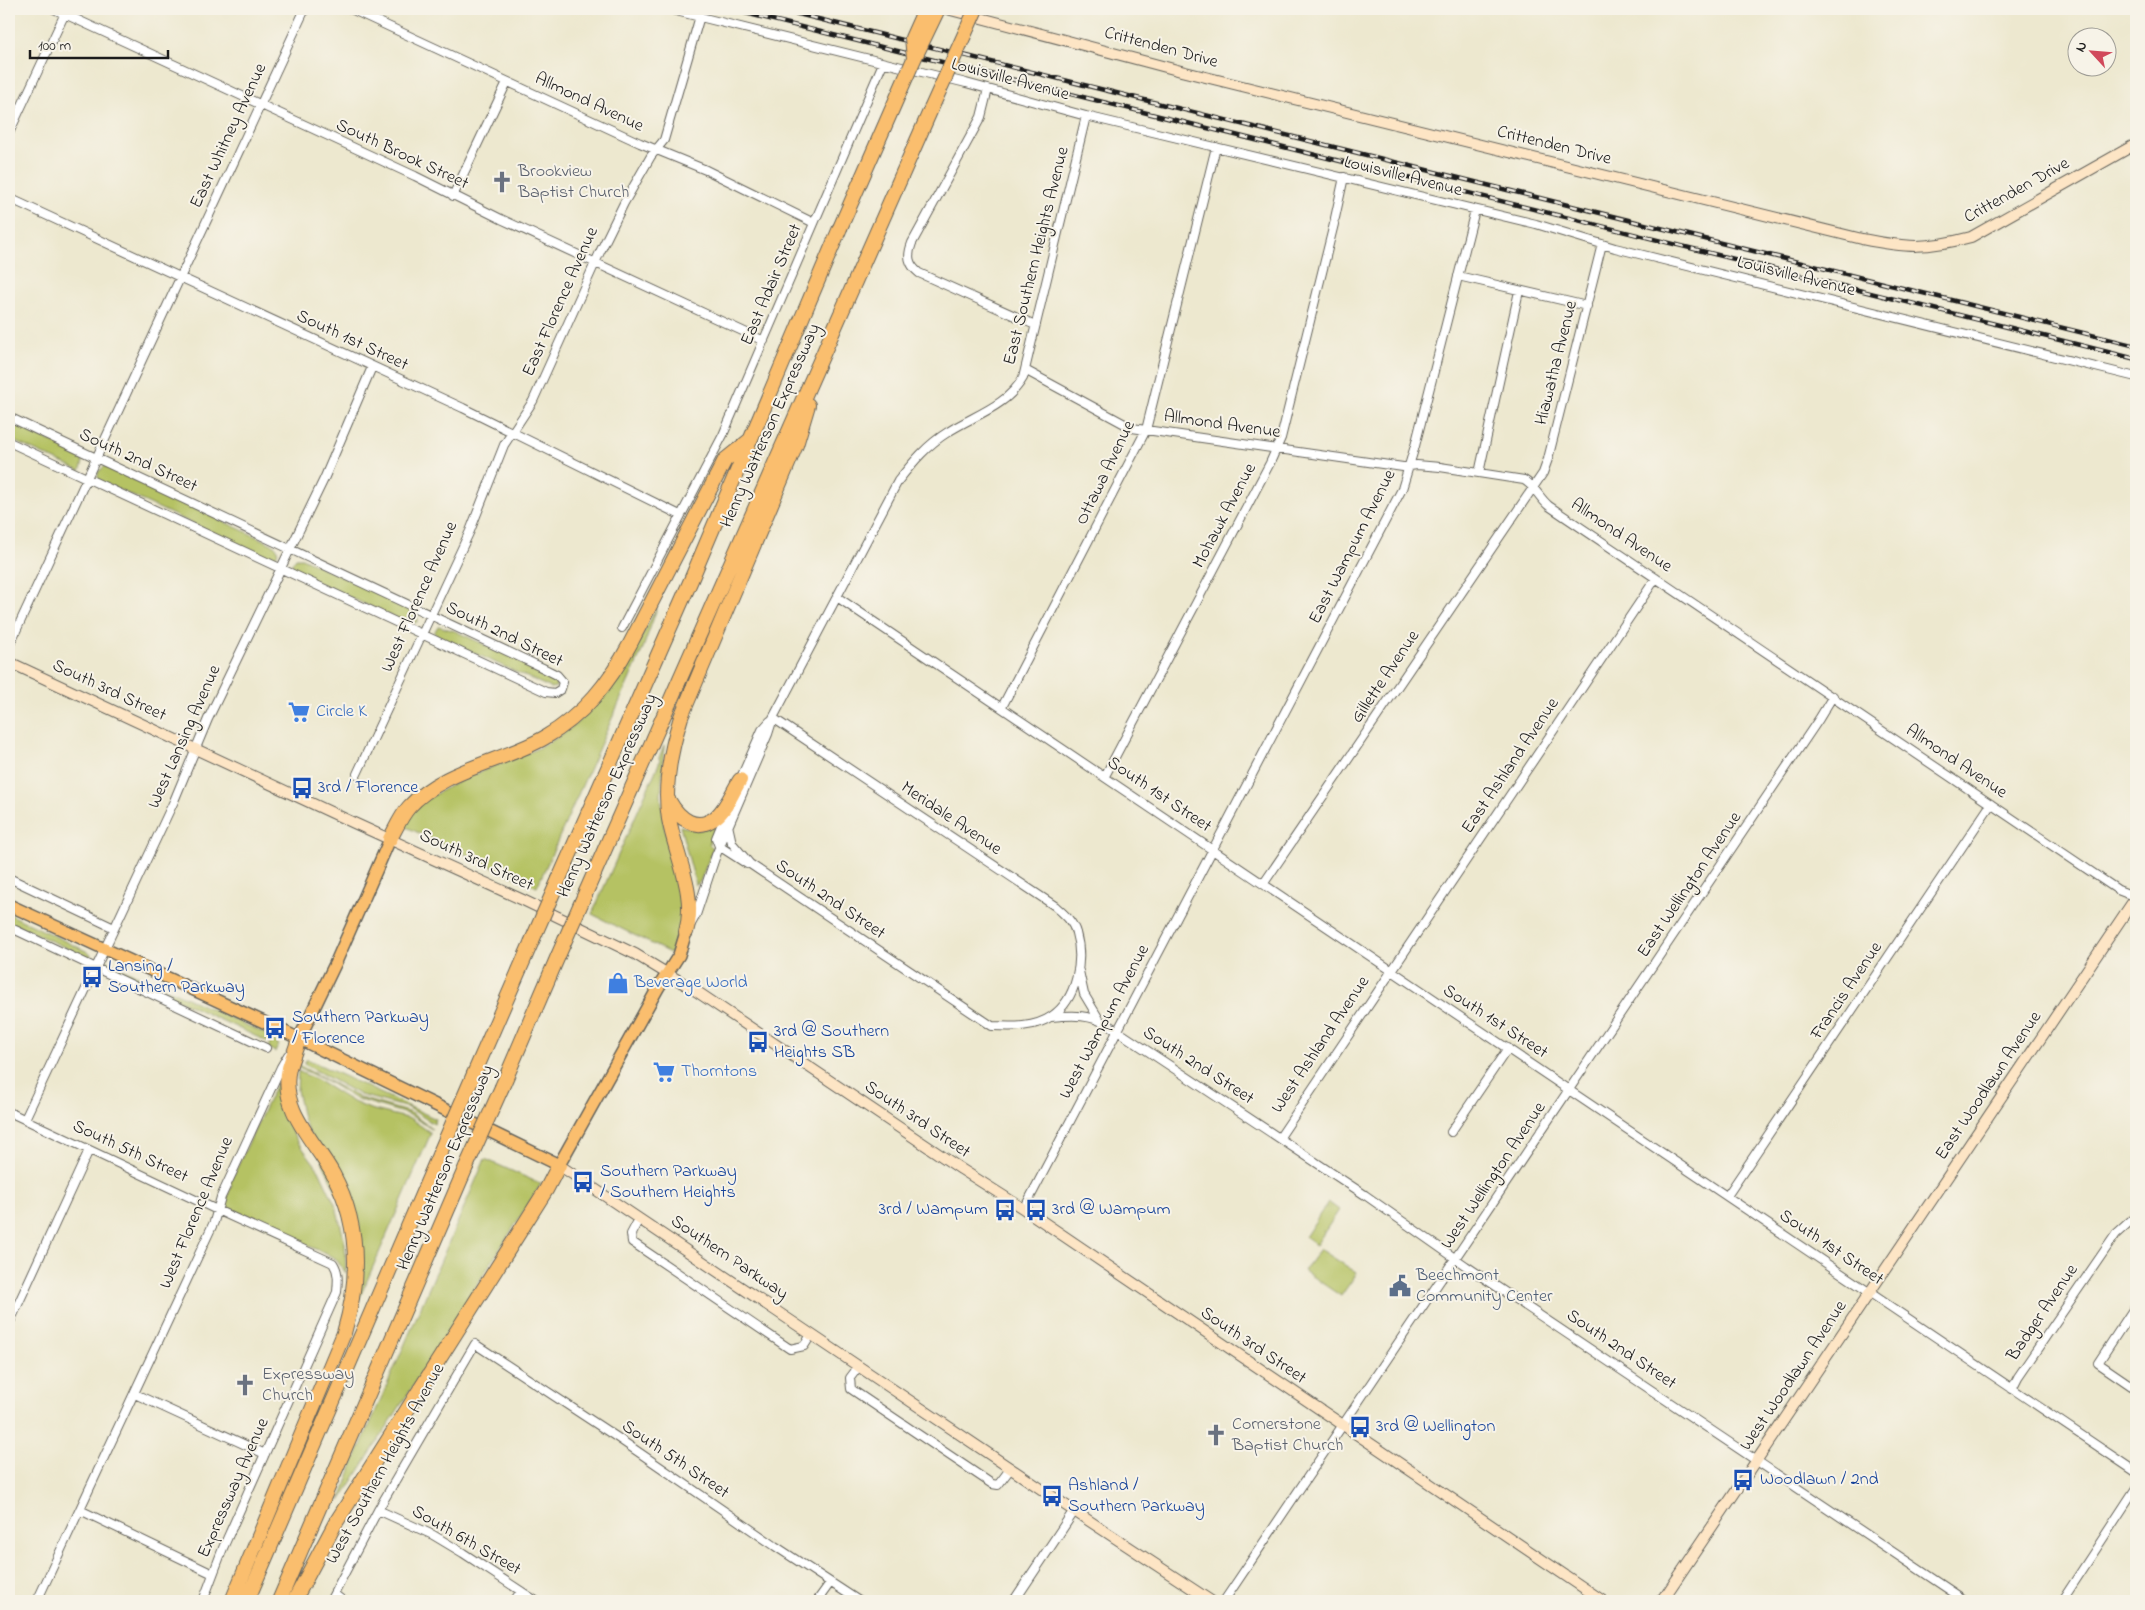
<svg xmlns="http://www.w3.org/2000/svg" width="2145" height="1610" font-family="'Indie Flower',sans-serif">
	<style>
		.green { fill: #b5c264; stroke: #686f40 }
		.park { fill: url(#park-tufts); stroke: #686f40 }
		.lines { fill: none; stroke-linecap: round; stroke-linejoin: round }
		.minor-casing { stroke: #65635b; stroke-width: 10 }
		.tertiary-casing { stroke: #65635b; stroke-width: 11 }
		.secondary-casing { stroke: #65635b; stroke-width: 12 }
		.primary-casing { stroke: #65635b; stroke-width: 14 }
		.motorway-casing { stroke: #65635b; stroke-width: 16 }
		.minor { stroke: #fff; stroke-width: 8 }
		.tertiary { stroke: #fff; stroke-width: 9 }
		.secondary { stroke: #fde5c5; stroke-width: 10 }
		.primary { stroke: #fabe6e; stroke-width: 11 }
		.motorway { stroke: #fabe6e; stroke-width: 14 }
		.rail-casing { stroke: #1c1c1c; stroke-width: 4.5 }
		.rail { stroke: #f7f3e8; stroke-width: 2.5; stroke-dasharray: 8; stroke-linecap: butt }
		.motorway-bridge-casing { stroke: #65635b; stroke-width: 16; stroke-linecap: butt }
		.motorway-bridge { stroke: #fabe6e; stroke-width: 14 }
		.labels { text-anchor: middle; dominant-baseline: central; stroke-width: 4; stroke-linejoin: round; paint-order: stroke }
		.street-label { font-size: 18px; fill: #1c1c1c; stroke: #f7f3e8 }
		.worship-label { font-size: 18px; fill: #5b616d; stroke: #f7f3e8; text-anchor: start }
		.shop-label { font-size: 18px; fill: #366cbe; stroke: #f7f3e8; text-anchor: start }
		.transit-label { font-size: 18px; fill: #164399; stroke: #f7f3e8; text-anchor: start }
		.service-label { font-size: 18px; fill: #4e5e75; stroke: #f7f3e8; text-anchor: start }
	</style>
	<defs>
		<pattern id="park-tufts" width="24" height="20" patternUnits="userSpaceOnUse" patternTransform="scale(1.25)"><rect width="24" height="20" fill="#b5c264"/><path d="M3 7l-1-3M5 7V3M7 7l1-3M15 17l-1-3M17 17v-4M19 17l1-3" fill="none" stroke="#9ba656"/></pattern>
	</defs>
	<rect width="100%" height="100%" fill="#f7f3e8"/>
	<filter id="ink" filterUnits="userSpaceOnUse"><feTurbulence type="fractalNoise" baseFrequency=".02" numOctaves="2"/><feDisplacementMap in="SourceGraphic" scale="10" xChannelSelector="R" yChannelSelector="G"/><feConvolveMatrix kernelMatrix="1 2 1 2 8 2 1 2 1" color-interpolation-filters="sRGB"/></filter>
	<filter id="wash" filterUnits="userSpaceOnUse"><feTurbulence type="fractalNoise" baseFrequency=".0096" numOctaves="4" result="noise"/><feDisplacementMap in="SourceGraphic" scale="20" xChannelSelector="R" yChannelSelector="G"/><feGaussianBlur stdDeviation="1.12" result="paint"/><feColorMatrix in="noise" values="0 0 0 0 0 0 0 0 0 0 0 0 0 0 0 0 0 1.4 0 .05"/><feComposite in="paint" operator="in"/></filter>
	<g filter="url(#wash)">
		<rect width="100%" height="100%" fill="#ede8cf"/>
		<path class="green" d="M9,422L78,454C84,459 83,465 80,471L9,439Z
			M105,466L274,545C281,551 277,558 269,559L98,480V472Z
			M296,558H302L416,612L418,621L410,625L293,571L292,563Z
			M656,608H657L642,651L537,887L406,827C405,796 507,762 532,751C594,724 628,667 656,608Z
			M438,626L455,631L552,676L556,680V687L551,688L437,636L434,633Z
			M664,745L661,795L664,826L680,885L682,904L680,928L673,951L670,953L592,914L660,761L659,758Z
			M715,825L717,827L709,844L713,848L700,882L696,885L680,826L699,830Z
			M9,914L88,952L91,955V959L9,922Z
			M108,962L266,1034L279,1045L275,1052L268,1048L270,1043L103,965Z
			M307,1059L436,1119L434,1124L409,1108L360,1095L304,1064Z
			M300,1066L360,1098L411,1113L432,1129L410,1115L354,1098L327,1081L299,1068Z
			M298,1071L317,1080L351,1101L370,1109L411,1119L431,1133L356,1306L360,1244L303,1119L297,1090Z
			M277,1082L284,1113L290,1128L298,1142L319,1170L336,1206L345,1243L346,1273L335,1258L229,1209L225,1204L232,1184L230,1183Z
			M485,1159L541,1184L340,1501L354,1461Z
			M1320,1249L1357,1273L1341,1296L1304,1271Z"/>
		<path class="park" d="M1328,1202L1339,1210L1316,1245L1305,1237Z"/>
	</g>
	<g filter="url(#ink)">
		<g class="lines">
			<g class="minor-casing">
				<path id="minor" d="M54,9L415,176L501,219L764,341
					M351,9L640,143L706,170L814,223
					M668,9L966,83L1086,116L1536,224L1615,248L2136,377
					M988,89L981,117L912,243C907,256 908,264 919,273L1035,325
					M9,133L67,9
					M453,196L507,82
					M9,198L463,408L680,515
					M1335,218L1344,177
					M1458,276L1587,306
					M1025,370L1132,428L1403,467L1417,465L1440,467L1524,480C1535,486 1539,498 1549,506L2118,890L2136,897
					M9,417L543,668L557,675L563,682L561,689L555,693L546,692L9,442
					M1479,473L1519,291
					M837,597L2136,1472
					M622,628L723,435L883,63
					M9,646L305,9
					M1002,707L1146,430L1216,147
					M357,774L470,531L504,445L533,401L600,252L624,203L651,156L664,140L700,16
					M1105,776L1270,463L1281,438L1334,224
					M739,782L762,730L770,721
					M727,811L716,838L719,846L747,864
					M728,825L732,843L750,864L992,1026C1012,1027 1035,1028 1052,1016C1077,999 1084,960 1076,933C1073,921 1063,913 1055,906L773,718
					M9,878L114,928
					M1264,883L1543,473L1548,459L1602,244
					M691,924L696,915L716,855L768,734L773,718L898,481C913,462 927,445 948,432C974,415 1006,407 1023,378L1086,116
					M9,927L266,1048
					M1079,971L1084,994L1099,1019
					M1051,1017C1073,1015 1091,1014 1110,1026L1365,1195L1466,1266L1966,1601
					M9,1112L217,1210L333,1263C339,1272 338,1281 337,1292L223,1548L203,1601
					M25,1119L174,801L208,719L324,479L372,367
					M1451,1132L1508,1048
					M1280,1137L1656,578
					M1727,1196L1991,804
					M1024,1209L1402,489L1415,446L1475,210
					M639,1219L631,1234L632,1242L790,1349L804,1346L811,1335
					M2136,1305L2098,1363L2136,1389
					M9,1324L89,1150
					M859,1366L850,1378L851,1389L992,1484L998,1485L1011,1468
					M2012,1389L2018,1377L2116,1234L2136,1216
					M135,1394L265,1454
					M80,1510L213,1574
					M378,1510L433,1535L463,1553L536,1601
					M334,1594L343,1601
					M37,1601L214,1222L221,1197L281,1067L288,1055
					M330,1601L378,1510L475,1344L618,1438L775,1546L859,1601
					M514,1601L521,1591
					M817,1601L830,1583
					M1224,1601L1819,719L1833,696
					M2062,1601L2136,1488"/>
			</g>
			<g class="tertiary-casing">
				<path id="tertiary" d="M1014,1601L1074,1511"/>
			</g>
			<g class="secondary-casing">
				<path id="secondary" d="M947,9L1181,71L1862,239C1907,248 1926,249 1971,237L2136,144
					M9,662L354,823L523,900L635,954L696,991L961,1169L1024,1209L1603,1601
					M559,1165L1056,1499L1211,1601
					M1662,1601L2136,897"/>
			</g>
			<g class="primary-casing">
				<path id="primary" d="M9,905L279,1029L559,1165L658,988L679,955L686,932
					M299,1039L336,962L390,839"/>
			</g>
			<g class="motorway-casing">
				<path id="motorway" d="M669,801C679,819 697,833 716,817C727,808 733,791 740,780
					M390,839C396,828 401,816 409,807C442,770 502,762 544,738C584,715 609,683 630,644L725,460L750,440
					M559,879L691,580L840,228
					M586,892L931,109
					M686,932C697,894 676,857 669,819C663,785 671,749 681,717L796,445L808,405
					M474,1074L531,943
					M502,1087L558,956
					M232,1601L344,1333C360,1279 360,1224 333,1174C315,1141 279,1110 289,1068C292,1058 296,1048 299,1039
					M247,1601L439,1155
					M279,1601L466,1167
					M294,1601L335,1524L546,1190L559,1165"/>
			</g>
			<use href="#minor" class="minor"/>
			<use href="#tertiary" class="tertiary"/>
			<use href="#secondary" class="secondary"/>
			<use href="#primary" class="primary"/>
			<use href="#motorway" class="motorway"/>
			<g class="rail-casing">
				<path id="rail" d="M729,9L2136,359
					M778,9L2136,346"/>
			</g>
			<use href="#rail" class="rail"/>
			<g class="motorway-bridge-casing">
				<path id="motorway-bridge" d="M914,58L912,38L925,9
					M931,109L976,9
					M840,228L914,59L938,9
					M531,943L559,879
					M558,956L586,892
					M439,1155L474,1074
					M466,1167L502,1087"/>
			</g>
			<use href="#motorway-bridge" class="motorway-bridge"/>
		</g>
	</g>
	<defs>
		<g id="church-bare" transform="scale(1.725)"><path d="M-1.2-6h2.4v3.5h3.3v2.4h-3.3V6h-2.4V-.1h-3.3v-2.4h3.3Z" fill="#6b7280" stroke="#f7f3e8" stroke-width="2.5" paint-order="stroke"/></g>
		<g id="supermarket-bare" transform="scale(1.725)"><path d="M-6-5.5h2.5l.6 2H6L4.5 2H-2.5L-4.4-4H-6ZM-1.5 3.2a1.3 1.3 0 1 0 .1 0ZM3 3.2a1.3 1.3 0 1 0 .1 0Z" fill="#3f7fe0" stroke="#f7f3e8" stroke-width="2.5" paint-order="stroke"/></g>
		<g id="bus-bare" transform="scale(1.725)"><path d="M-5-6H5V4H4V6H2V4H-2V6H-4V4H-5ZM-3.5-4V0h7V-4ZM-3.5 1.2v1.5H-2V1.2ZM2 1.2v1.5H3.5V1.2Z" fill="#1a4fb4" stroke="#f7f3e8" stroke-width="2.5" paint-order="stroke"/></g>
		<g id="shop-bare" transform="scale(1.725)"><path d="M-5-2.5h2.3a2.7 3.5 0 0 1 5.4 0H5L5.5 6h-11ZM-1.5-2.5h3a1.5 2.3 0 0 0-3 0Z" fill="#3f7fe0" stroke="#f7f3e8" stroke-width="2.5" paint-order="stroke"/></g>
		<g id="civic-bare" transform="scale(1.725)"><path d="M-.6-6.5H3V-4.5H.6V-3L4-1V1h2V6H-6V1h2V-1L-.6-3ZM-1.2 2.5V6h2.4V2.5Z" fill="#5c6f8a" stroke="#f7f3e8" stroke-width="2.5" paint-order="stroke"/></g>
	</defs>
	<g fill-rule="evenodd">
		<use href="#church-bare" x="502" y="182"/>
		<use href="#supermarket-bare" x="299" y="712"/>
		<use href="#bus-bare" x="302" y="788"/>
		<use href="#bus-bare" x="92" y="977"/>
		<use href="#shop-bare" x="618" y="983"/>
		<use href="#bus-bare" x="275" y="1028"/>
		<use href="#bus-bare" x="758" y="1042"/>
		<use href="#supermarket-bare" x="664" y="1072"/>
		<use href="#bus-bare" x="583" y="1182"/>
		<use href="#bus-bare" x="1005" y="1210"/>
		<use href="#bus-bare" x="1036" y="1210"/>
		<use href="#civic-bare" x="1400" y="1286"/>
		<use href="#church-bare" x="245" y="1385"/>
		<use href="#bus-bare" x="1360" y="1427"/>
		<use href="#church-bare" x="1216" y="1435"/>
		<use href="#bus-bare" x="1743" y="1480"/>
		<use href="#bus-bare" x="1052" y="1496"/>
	</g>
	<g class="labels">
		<g class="street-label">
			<text transform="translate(1161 48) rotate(15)">Crittenden Drive</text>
			<text transform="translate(1010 80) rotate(15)">Louisville Avenue</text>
			<text transform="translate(589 103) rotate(25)">Allmond Avenue</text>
			<text transform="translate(229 136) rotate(-65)">East Whitney Avenue</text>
			<text transform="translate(1554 146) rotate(14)">Crittenden Drive</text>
			<text transform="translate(402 155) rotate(25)">South Brook Street</text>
			<text transform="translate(1403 177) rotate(14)">Louisville Avenue</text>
			<text transform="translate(2017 191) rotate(-29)">Crittenden Drive</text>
			<text transform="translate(1037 256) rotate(-76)">East Southern Heights Avenue</text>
			<text transform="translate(1796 277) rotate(14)">Louisville Avenue</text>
			<text transform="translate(772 285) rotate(-67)">East Adair Street</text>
			<text transform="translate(561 302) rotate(-66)">East Florence Avenue</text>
			<text transform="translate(352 341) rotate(25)">South 1st Street</text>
			<text transform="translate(1557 363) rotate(-76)">Hiawatha Avenue</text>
			<text transform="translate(1222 425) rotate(8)">Allmond Avenue</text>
			<text transform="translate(771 426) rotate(-66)">Henry Watterson Expressway</text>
			<text transform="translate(138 461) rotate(25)">South 2nd Street</text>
			<text transform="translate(1106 473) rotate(-64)">Ottawa Avenue</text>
			<text transform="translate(1225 516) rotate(-62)">Mohawk Avenue</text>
			<text transform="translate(1621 536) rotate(34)">Allmond Avenue</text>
			<text transform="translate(1353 547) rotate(-63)">East Wampum Avenue</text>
			<text transform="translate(420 597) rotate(-66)">West Florence Avenue</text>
			<text transform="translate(504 635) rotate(26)">South 2nd Street</text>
			<text transform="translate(1386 677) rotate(-56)">Gillette Avenue</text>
			<text transform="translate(109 691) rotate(25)">South 3rd Street</text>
			<text transform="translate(185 737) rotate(-66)">West Lansing Avenue</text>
			<text transform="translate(1956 762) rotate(34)">Allmond Avenue</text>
			<text transform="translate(1511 766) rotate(-56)">East Ashland Avenue</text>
			<text transform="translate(1159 795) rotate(34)">South 1st Street</text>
			<text transform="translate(608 796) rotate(-66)">Henry Watterson Expressway</text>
			<text transform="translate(951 819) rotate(34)">Meridale Avenue</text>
			<text transform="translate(476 861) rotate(25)">South 3rd Street</text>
			<text transform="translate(1690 885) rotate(-56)">East Wellington Avenue</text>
			<text transform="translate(830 900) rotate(34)">South 2nd Street</text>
			<text transform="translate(1847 991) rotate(-56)">Francis Avenue</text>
			<text transform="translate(1105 1022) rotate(-62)">West Wampum Avenue</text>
			<text transform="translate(1495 1022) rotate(33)">South 1st Street</text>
			<text transform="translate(1321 1045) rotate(-56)">West Ashland Avenue</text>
			<text transform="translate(1198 1066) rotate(33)">South 2nd Street</text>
			<text transform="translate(1989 1086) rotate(-56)">East Woodlawn Avenue</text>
			<text transform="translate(917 1120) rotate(34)">South 3rd Street</text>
			<text transform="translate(130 1152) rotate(25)">South 5th Street</text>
			<text transform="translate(446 1168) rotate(-67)">Henry Watterson Expressway</text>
			<text transform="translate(1494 1176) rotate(-56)">West Wellington Avenue</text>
			<text transform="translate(197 1213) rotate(-67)">West Florence Avenue</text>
			<text transform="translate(1831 1248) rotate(34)">South 1st Street</text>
			<text transform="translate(729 1258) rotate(34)">Southern Parkway</text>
			<text transform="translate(2043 1313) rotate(-56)">Badger Avenue</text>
			<text transform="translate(1253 1346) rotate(34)">South 3rd Street</text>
			<text transform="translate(1621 1350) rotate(34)">South 2nd Street</text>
			<text transform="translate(1794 1376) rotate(-56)">West Woodlawn Avenue</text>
			<text transform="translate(675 1460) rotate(34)">South 5th Street</text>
			<text transform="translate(386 1464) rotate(-61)">West Southern Heights Avenue</text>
			<text transform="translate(234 1488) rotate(-66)">Expressway Avenue</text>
			<text transform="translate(466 1541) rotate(30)">South 6th Street</text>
		</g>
		<g class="worship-label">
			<text x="518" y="172">Brookview<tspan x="518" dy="21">Baptist Church</tspan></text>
			<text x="262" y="1375">Expressway<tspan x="262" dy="21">Church</tspan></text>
			<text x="1232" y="1425">Cornerstone<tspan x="1232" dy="21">Baptist Church</tspan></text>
		</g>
		<g class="shop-label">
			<text x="316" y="712">Circle K</text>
			<text x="634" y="983">Beverage World</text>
			<text x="681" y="1072">Thorntons</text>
		</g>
		<g class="transit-label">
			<text x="318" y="788">3rd / Florence</text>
			<text x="108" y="967">Lansing /<tspan x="108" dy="21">Southern Parkway</tspan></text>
			<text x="292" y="1018">Southern Parkway<tspan x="292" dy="21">/ Florence</tspan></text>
			<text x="774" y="1032">3rd @ Southern<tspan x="774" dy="21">Heights SB</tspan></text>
			<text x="600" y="1172">Southern Parkway<tspan x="600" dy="21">/ Southern Heights</tspan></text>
			<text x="988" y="1210" text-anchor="end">3rd / Wampum</text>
			<text x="1052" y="1210">3rd @ Wampum</text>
			<text x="1376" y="1427">3rd @ Wellington</text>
			<text x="1760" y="1480">Woodlawn / 2nd</text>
			<text x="1068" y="1486">Ashland /<tspan x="1068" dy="21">Southern Parkway</tspan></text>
		</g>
		<g class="service-label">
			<text x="1416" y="1276">Beechmont<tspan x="1416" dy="21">Community Center</tspan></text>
		</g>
	</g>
	<rect width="2145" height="1610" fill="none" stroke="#f7f3e8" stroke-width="30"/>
	<g transform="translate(2092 52) rotate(296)"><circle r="24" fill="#f7f3e8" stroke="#9f9d96"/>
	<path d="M0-4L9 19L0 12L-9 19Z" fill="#d1495b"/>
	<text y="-8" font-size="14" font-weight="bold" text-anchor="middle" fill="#1c1c1c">N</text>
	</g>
	<path d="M30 50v8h138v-8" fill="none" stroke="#1c1c1c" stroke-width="2.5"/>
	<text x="38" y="50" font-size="15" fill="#1c1c1c" stroke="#f7f3e8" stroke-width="4" paint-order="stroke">100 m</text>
</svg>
